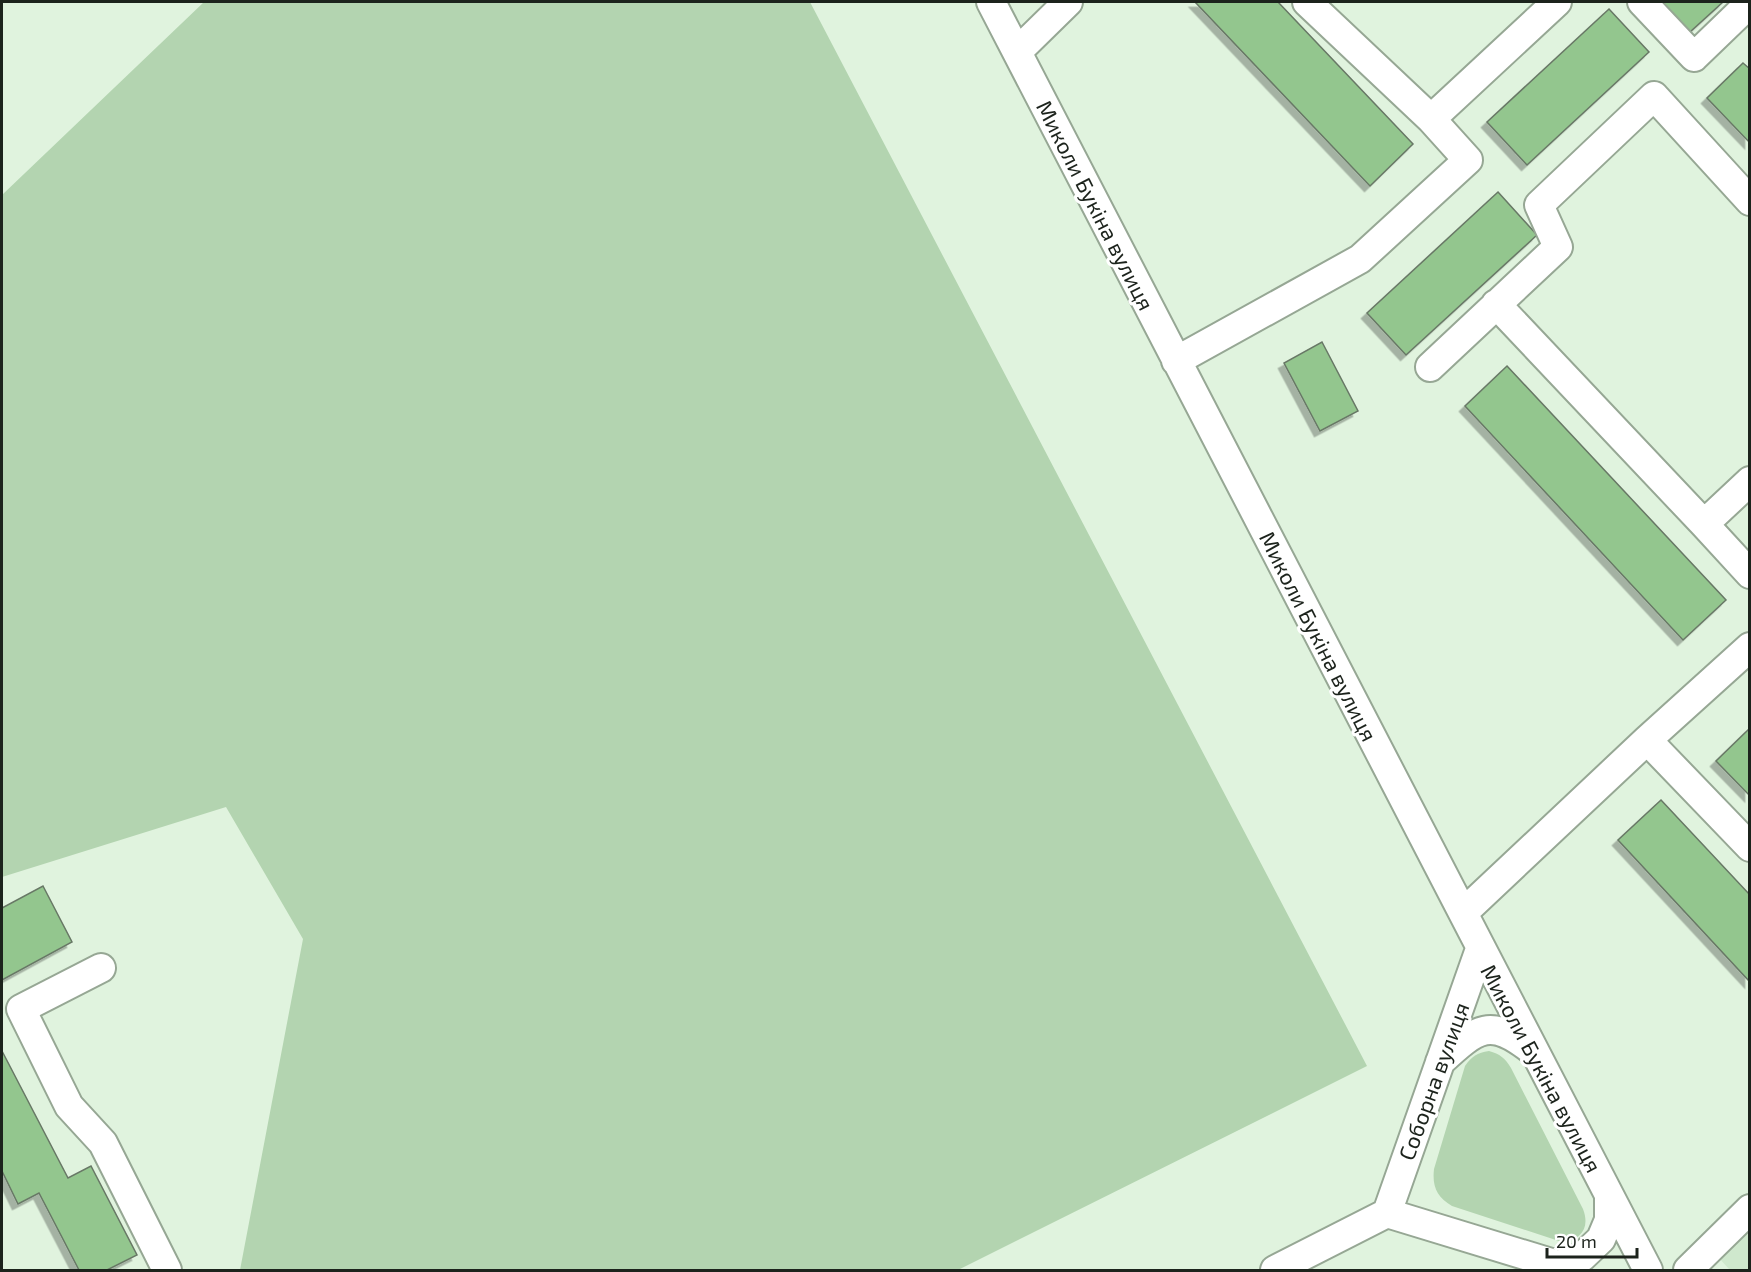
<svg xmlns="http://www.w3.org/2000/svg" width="1751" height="1272" font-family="'Exo 2',sans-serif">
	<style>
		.built { fill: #cfe8cd }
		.green { fill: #b3d4b0 }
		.building { fill: #93c68e; stroke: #687866; stroke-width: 1.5; filter: url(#shadow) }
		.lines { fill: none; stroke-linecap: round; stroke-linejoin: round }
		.minor-casing { stroke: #96a794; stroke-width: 32 }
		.minor { stroke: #fff; stroke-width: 28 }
		.labels { text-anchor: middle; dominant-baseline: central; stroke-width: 6; stroke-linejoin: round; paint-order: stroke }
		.street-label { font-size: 22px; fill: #1c231c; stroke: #fff }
	</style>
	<defs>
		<filter id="shadow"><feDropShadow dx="-5.5" dy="5.5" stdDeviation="0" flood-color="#0004"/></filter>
	</defs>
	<rect width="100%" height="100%" fill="#e0f3de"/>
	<path class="built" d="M1749,1228V1270H1730L1718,1257Z"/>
	<path class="green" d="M204,2H810L1367,1066L958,1270H240L303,939L226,807L2,877V195Z
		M1489,1051C1500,1054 1505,1058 1511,1068L1583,1209C1590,1227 1582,1240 1562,1242L1452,1206C1437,1197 1432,1187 1434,1169L1465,1066C1472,1056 1477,1053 1489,1051Z"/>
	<path class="building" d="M1195,2H1278L1413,144L1370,186Z
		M1661,2H1723L1690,32Z
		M1609,9L1649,52L1527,165L1487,122Z
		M1743,63L1750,69V143L1707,98Z
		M1498,192L1537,235L1406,355L1367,313Z
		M1322,342L1358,411L1320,431L1284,363Z
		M1507,366L1726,600L1683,640L1465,406Z
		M1750,728V796L1716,761Z
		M1661,800L1750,895V982L1618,840Z
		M43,886L72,942L2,980V908Z
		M2,1051L68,1178L91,1166L137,1255L107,1270H79L39,1193L18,1204L2,1171Z"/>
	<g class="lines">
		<g class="minor-casing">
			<path id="minor" d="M991,2L1648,1270
				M1642,2L1694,57L1750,3
				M1017,52L1068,2
				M1431,119L1557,2
				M1496,304L1704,524L1750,574
				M1176,361L1360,259L1468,160L1431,119L1307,2
				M1430,367L1558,247L1539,205L1654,96L1750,201
				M1704,524L1750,481
				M1647,740L1750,847
				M1463,913L1647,740L1750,647
				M101,968L21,1009L69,1106L103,1143L167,1270
				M1440,1062C1478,1027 1490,1017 1533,1051
				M1387,1213L1574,1270
				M1558,1265L1582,1257L1601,1239L1609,1220V1195
				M1275,1270L1387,1213L1480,949
				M1688,1270L1750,1209"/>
		</g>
		<use href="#minor" class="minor"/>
	</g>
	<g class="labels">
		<g class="street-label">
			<text transform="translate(1096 205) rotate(63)">Миколи Букіна вулиця</text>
			<text transform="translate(1319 636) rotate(63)">Миколи Букіна вулиця</text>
			<text transform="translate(1542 1068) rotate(62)">Миколи Букіна вулиця</text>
			<text transform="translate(1433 1081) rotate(-70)">Соборна вулиця</text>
		</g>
	</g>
	<rect width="1751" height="1272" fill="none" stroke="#1c231c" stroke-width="6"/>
	<path d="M1547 1248v9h90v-9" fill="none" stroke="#1c231c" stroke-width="3"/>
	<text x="1556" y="1248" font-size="18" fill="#1c231c" stroke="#ffffff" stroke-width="4.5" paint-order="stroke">20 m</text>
</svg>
